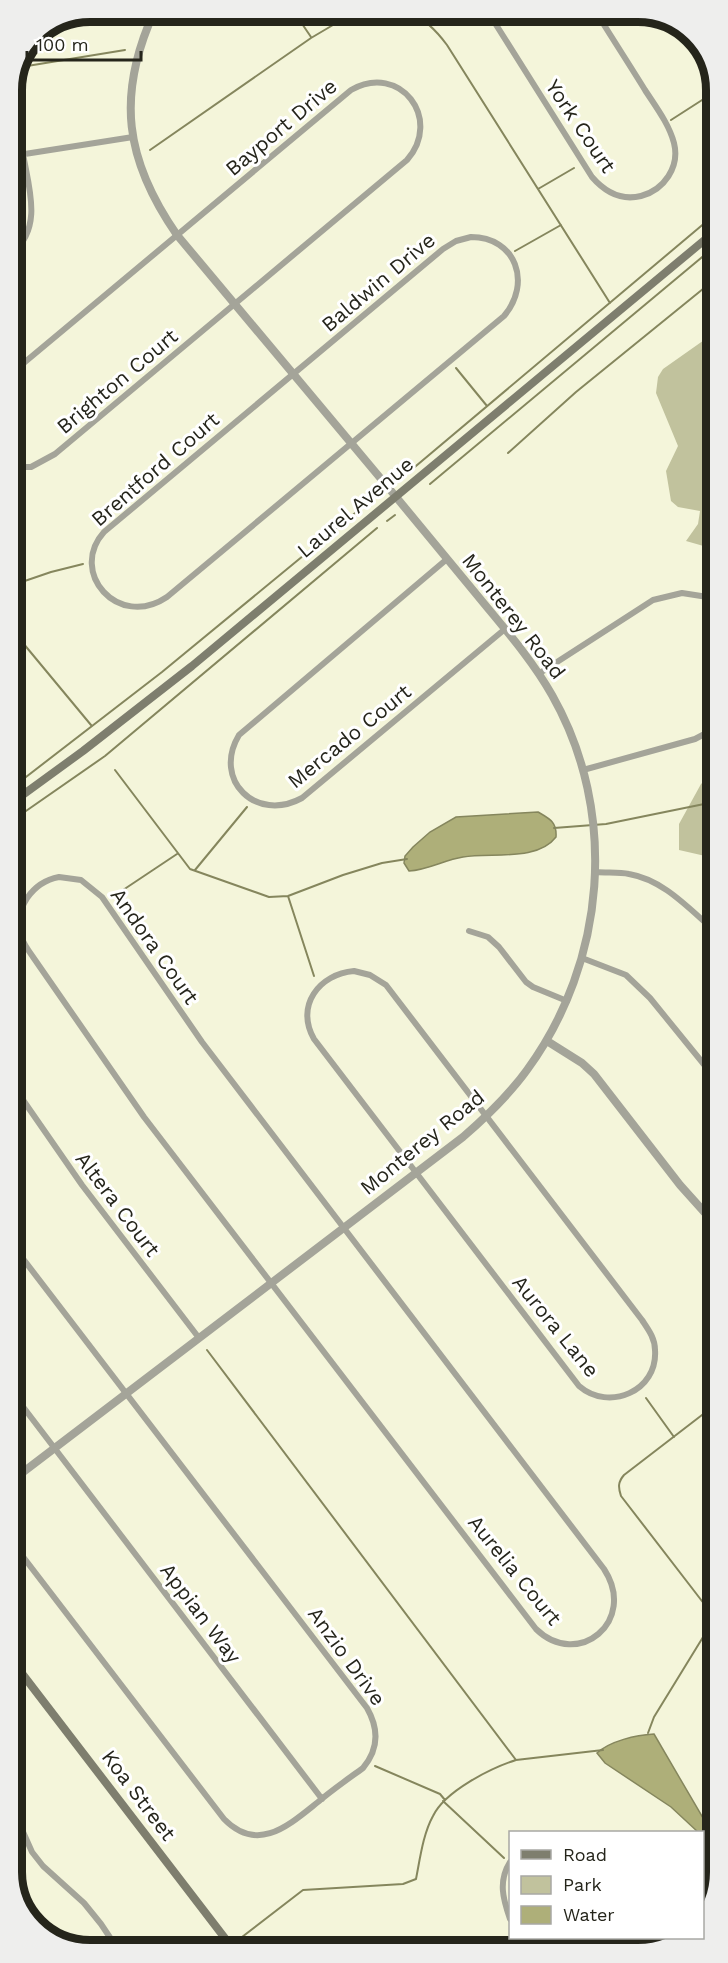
<svg xmlns="http://www.w3.org/2000/svg" width="728" height="1963" font-family="'Work Sans',sans-serif">
	<style>
		.green { fill: #c1c29d }
		.water { fill: #aeaf79; stroke: #85865d; stroke-width: 1.5 }
		.lines { fill: none; stroke-linecap: round; stroke-linejoin: round }
		.stream { stroke: #85865d; stroke-width: 2 }
		.minor { stroke: #a4a499; stroke-width: 6 }
		.tertiary { stroke: #a4a499; stroke-width: 8 }
		.secondary { stroke: #7e7e6e; stroke-width: 8 }
		.labels { text-anchor: middle; dominant-baseline: central; stroke-width: 6; stroke-linejoin: round; paint-order: stroke }
		.street-label { font-size: 21px; fill: #25251b; stroke: #fff }
		.rim { fill: none; stroke: #25251b; stroke-width: 8 }
	</style>
	<rect width="100%" height="100%" fill="#f4f5da"/>
	<path class="green" d="M714,324V527L707,547L686,541L698,524L700,511L678,507L671,501L666,471L678,446L656,393L658,377L663,369L707,338Z
		M710,776H714V858L679,850V824L701,784Z"/>
	<path class="water" d="M538,812C550,819 557,822 556,837C537,862 491,852 463,857C444,860 428,870 409,871L404,863L405,856L413,847L430,832L456,817Z
		M654,1734L703,1818L716,1825V1841L703,1835L702,1832H698L671,1807L605,1763L597,1753C610,1741 636,1735 654,1734Z"/>
	<g class="lines">
		<path class="stream" d="M294,12L311,37
			M409,12C425,19 436,30 447,45L610,303
			M21,67L125,50
			M707,97L713,107
			M671,120L713,93
			M150,150L311,38L355,12
			M538,189L574,168
			M515,251L561,225
			M456,368L487,406
			M508,453L576,392L714,280
			M410,471L713,216
			M430,484L713,248
			M387,521L395,515
			M13,585L51,572L83,564
			M13,631L91,725
			M115,770L190,869L269,897L288,896L343,875L382,863L407,859
			M13,787L162,672L377,495
			M13,820L105,756L377,528
			M554,828L606,824L714,802
			M195,870L247,807
			M288,896L314,976
			M111,898L177,854
			M207,1350L516,1760
			M646,1398L674,1437
			M648,1733L654,1717L708,1629L709,1613L705,1605L621,1496C618,1487 618,1482 624,1475L715,1405
			M375,1766L440,1794L445,1800
			M443,1801L504,1858
			M711,1822L716,1817
			M242,1937L303,1890L403,1884L416,1879C420,1859 423,1834 433,1816C445,1791 491,1768 516,1760L603,1750"/>
		<path class="minor" d="M488,12L592,177C605,192 621,201 641,196C664,190 680,167 674,143C669,124 656,107 645,90C629,64 612,38 596,12
			M12,156L133,137
			M471,237C516,237 532,283 504,316L167,597C118,630 68,572 104,532L443,249L456,241Z
			M12,253C43,228 29,188 23,154
			M13,372L351,90C400,62 443,119 407,160L55,454L31,467H13
			M447,559L239,735C212,780 256,823 302,798L505,629
			M540,673L653,600L682,593L714,598
			M583,770L695,739L714,729
			M596,872C607,873 619,872 629,874C664,880 689,909 715,931
			M59,877L81,880L102,897L202,1042L604,1569C638,1621 578,1670 536,1629L144,1117L33,957C28,950 23,943 21,936C13,908 33,882 59,877Z
			M469,931L488,937L499,947L526,982L533,987L567,1001
			M582,958L626,975L650,998L715,1078
			M354,971L370,975L386,985L642,1320C648,1329 655,1338 655,1350C658,1391 609,1412 579,1386L314,1039C295,1006 319,974 354,971Z
			M14,1087L82,1185L199,1338
			M14,1247L367,1708C379,1729 379,1749 363,1768C348,1779 332,1790 318,1802C289,1825 258,1854 224,1819L14,1545
			M14,1395L322,1799
			M15,1814L32,1852L43,1866L84,1903L101,1924L119,1951
			M510,1862C498,1881 503,1899 510,1919
			M518,1938L523,1949
			M662,1938L663,1945"/>
		<path class="tertiary" d="M547,1041L582,1063L594,1074L680,1185L715,1224
			M14,1479L463,1137C486,1117 509,1095 527,1070C606,962 619,813 552,695C531,658 503,627 477,595C447,559 417,522 387,486C317,402 247,318 177,235C125,160 116,96 154,12"/>
		<path class="secondary" d="M13,802L83,751L192,666L713,233
			M14,1663L234,1950"/>
	</g>
	<g class="labels">
		<g class="street-label">
			<text transform="translate(581 126) rotate(56)">York Court</text>
			<text transform="translate(281 127) rotate(-40)">Bayport Drive</text>
			<text transform="translate(378 282) rotate(-40)">Baldwin Drive</text>
			<text transform="translate(117 381) rotate(-40)">Brighton Court</text>
			<text transform="translate(155 469) rotate(-41)">Brentford Court</text>
			<text transform="translate(355 507) rotate(-40)">Laurel Avenue</text>
			<text transform="translate(514 616) rotate(52)">Monterey Road</text>
			<text transform="translate(349 736) rotate(-39)">Mercado Court</text>
			<text transform="translate(155 946) rotate(55)">Andora Court</text>
			<text transform="translate(422 1142) rotate(-39)">Monterey Road</text>
			<text transform="translate(118 1204) rotate(53)">Altera Court</text>
			<text transform="translate(556 1326) rotate(51)">Aurora Lane</text>
			<text transform="translate(515 1570) rotate(51)">Aurelia Court</text>
			<text transform="translate(201 1613) rotate(53)">Appian Way</text>
			<text transform="translate(347 1656) rotate(54)">Anzio Drive</text>
			<text transform="translate(139 1795) rotate(53)">Koa Street</text>
		</g>
	</g>
	<path d="M0 0H728V1963H0ZM90 22H638A68 68 0 0 1 706 90V1872A68 68 0 0 1 638 1940H90A68 68 0 0 1 22 1872V90A68 68 0 0 1 90 22Z" fill="#eeeeed" fill-rule="evenodd"/>
	<path class="rim" d="M90 22H638A68 68 0 0 1 706 90V1872A68 68 0 0 1 638 1940H90A68 68 0 0 1 22 1872V90A68 68 0 0 1 90 22Z"/>
	<rect x="509" y="1831" width="195" height="108" fill="#ffffff" stroke="#a8a8a4" stroke-width="1.5"/>
	<rect x="521" y="1850" width="30" height="9" fill="#7e7e6e" stroke="#a8a8a4" stroke-width="1.5"/>
	<text x="563" y="1861" font-size="18" fill="#25251b">Road</text>
	<rect x="521" y="1876" width="30" height="18" fill="#c1c29d" stroke="#a8a8a4" stroke-width="1.5"/>
	<text x="563" y="1891" font-size="18" fill="#25251b">Park</text>
	<rect x="521" y="1906" width="30" height="18" fill="#aeaf79" stroke="#a8a8a4" stroke-width="1.5"/>
	<text x="563" y="1921" font-size="18" fill="#25251b">Water</text>
	<path d="M27 51v9h114v-9" fill="none" stroke="#25251b" stroke-width="3"/>
	<text x="36" y="51" font-size="18" fill="#25251b" stroke="#ffffff" stroke-width="4.5" paint-order="stroke">100 m</text>
</svg>
